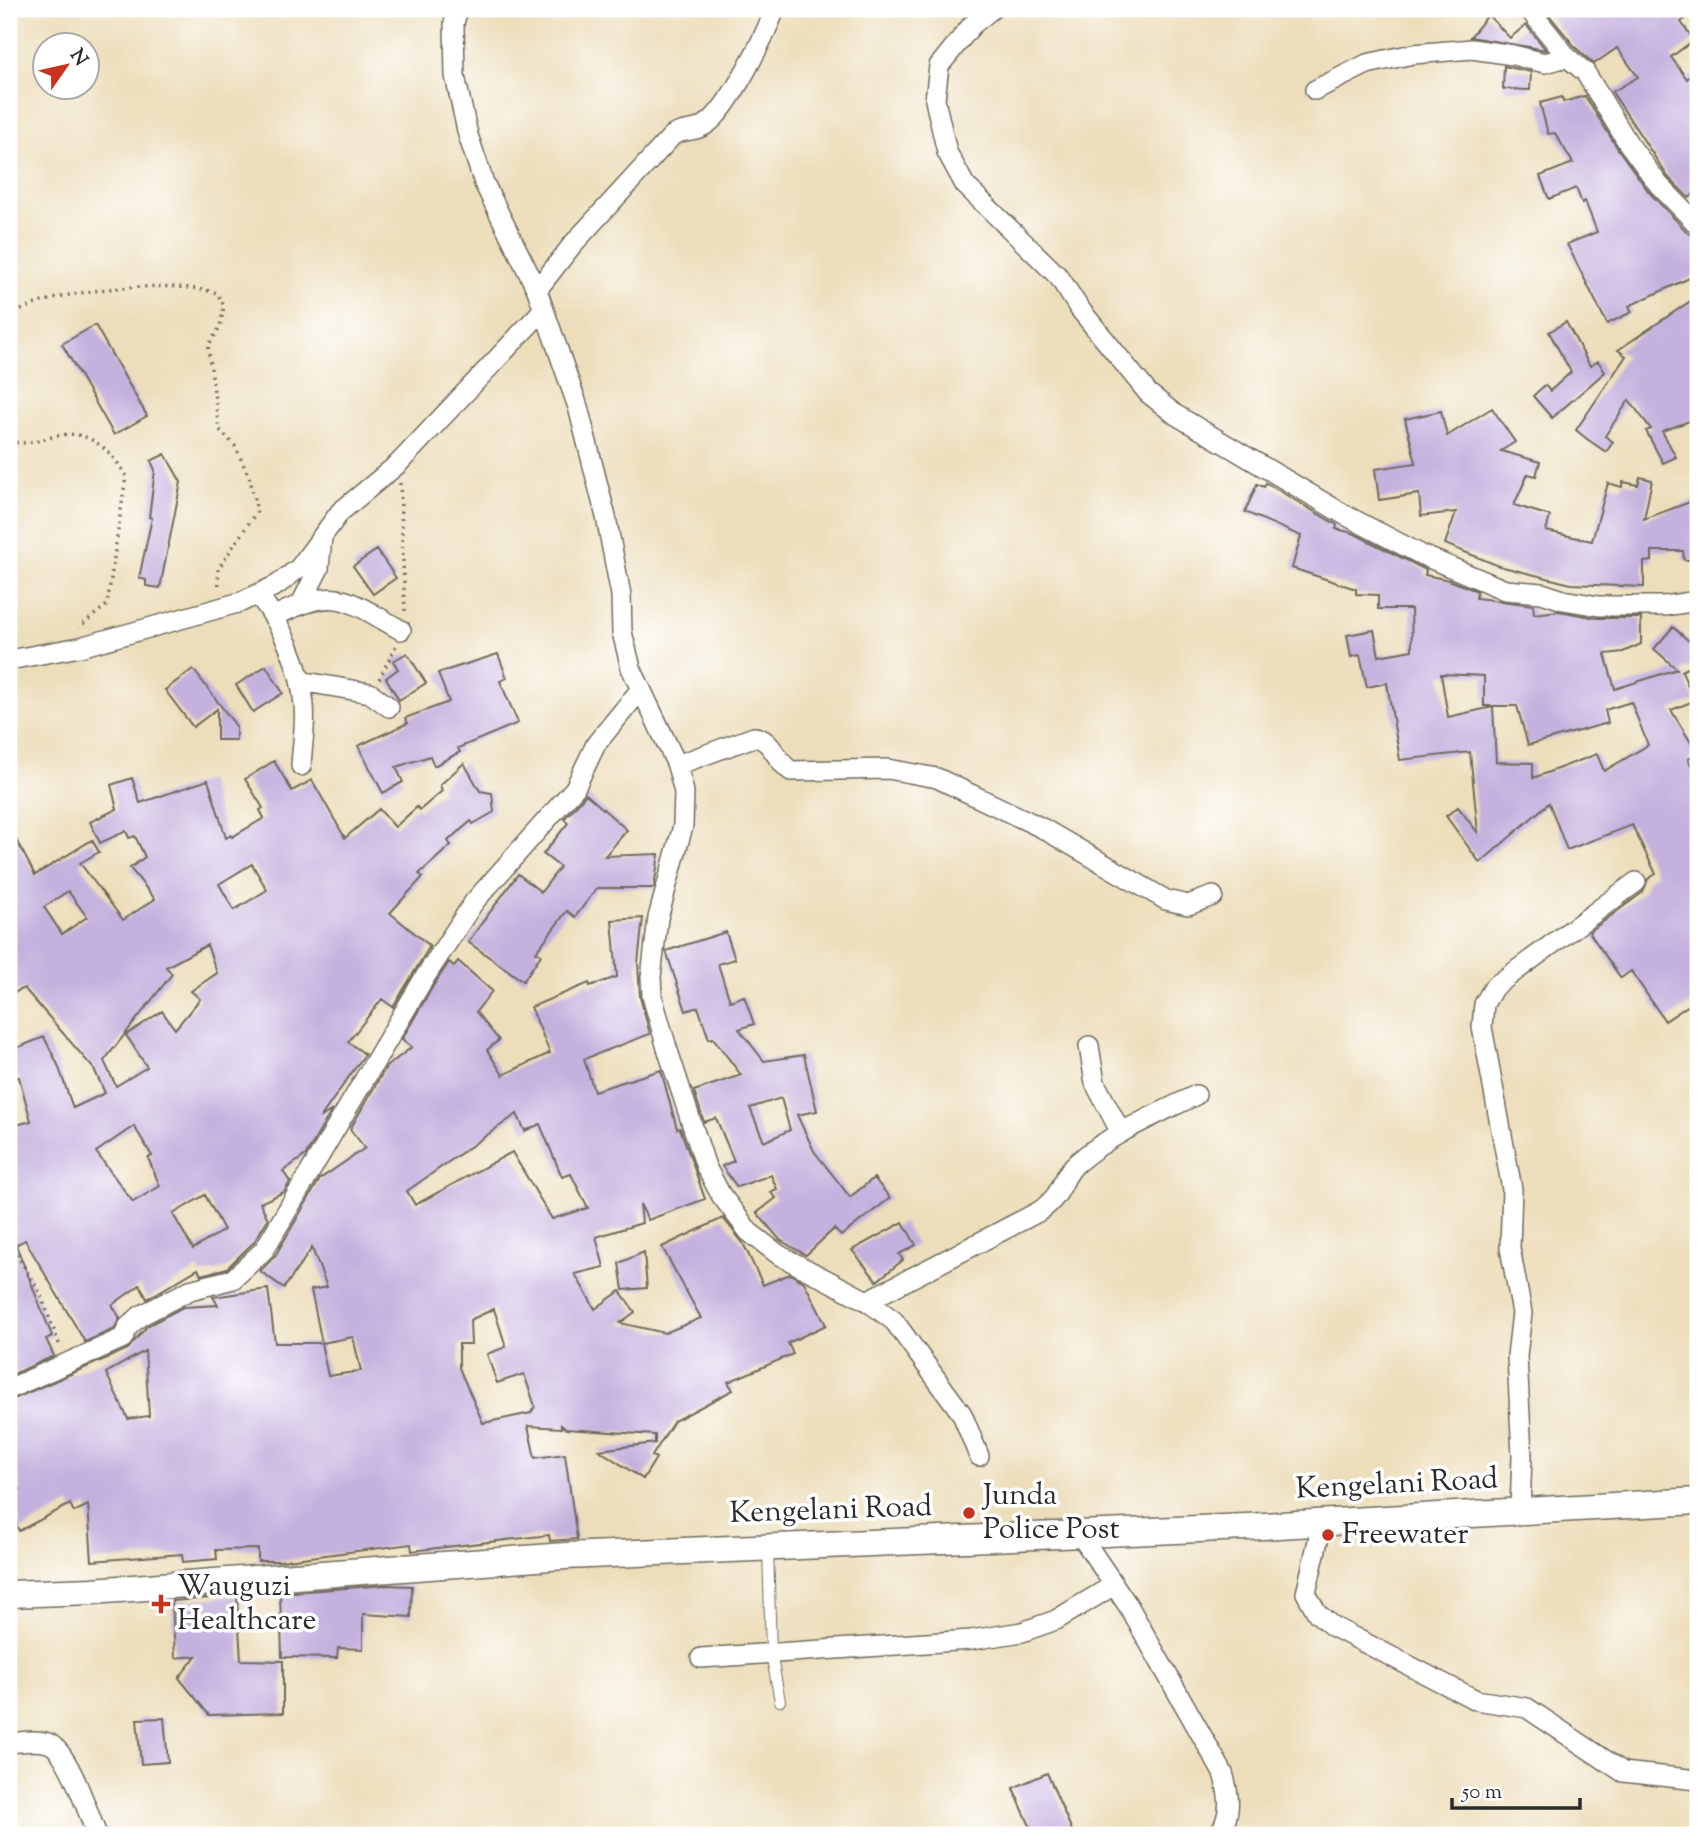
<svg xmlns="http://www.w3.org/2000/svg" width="1707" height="1844" font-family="'Sorts Mill Goudy',serif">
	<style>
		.building { fill: #c4b1de; fill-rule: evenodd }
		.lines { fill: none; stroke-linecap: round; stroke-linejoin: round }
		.service-casing { stroke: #6f6a5d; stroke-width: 12 }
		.minor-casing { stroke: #6f6a5d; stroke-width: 22 }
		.secondary-casing { stroke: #6f6a5d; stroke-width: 29 }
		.path { stroke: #6f6a5d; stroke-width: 3.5; stroke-dasharray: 2 5; stroke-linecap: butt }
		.service { stroke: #fff; stroke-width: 10 }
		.minor { stroke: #fff; stroke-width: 19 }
		.secondary { stroke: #fff; stroke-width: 26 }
		.poi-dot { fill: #c8321e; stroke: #fff; stroke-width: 2.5 }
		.labels { text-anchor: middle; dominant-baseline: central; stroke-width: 7; stroke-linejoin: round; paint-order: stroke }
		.street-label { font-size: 30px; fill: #2b2b2b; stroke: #fff }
		.poi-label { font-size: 30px; fill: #2b2b2b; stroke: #fff; text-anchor: start }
	</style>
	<rect width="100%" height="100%" fill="#fff"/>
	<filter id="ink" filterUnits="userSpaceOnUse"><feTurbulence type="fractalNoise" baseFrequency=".0143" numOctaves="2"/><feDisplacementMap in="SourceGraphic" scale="14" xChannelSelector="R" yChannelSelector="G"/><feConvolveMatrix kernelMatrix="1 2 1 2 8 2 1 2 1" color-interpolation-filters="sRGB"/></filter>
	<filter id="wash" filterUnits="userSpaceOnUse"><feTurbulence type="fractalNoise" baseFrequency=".00686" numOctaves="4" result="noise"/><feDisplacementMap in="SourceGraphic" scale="28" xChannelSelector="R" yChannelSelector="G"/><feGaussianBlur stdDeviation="1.57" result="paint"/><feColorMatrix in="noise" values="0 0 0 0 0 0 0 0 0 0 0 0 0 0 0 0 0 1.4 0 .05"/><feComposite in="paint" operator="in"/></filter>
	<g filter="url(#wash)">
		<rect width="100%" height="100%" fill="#eddebb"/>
		<g id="blocks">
			<path class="building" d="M1544,9H1698L1681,22L1694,40L1671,57L1687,79L1698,69V191L1689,198L1668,177L1612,92L1638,77L1617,48L1594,64L1576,48Z
				M1488,15L1510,38L1526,25L1546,50L1470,37Z
				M1504,66L1531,72L1530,90L1503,89Z
				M1585,96L1618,149L1649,192L1689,234L1698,237V274L1629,306L1632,312L1607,324L1567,244L1597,232L1585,201L1582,203L1576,188L1549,199L1540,176L1573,163L1555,133L1548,134L1540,103L1562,97L1563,102Z
				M1698,296V418L1662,431L1676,457L1663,463L1646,431L1651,429L1629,400L1605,436L1613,442L1606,452L1587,439L1576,430L1626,356L1618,350Z
				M1566,322L1590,366L1598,361L1605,372L1552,418L1533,396L1545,385L1550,391L1571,372L1549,332Z
				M95,325L147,416L114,435L62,344Z
				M1492,408L1515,442L1501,451L1540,462L1536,476L1528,474L1514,505L1550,516L1546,531L1592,541L1608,483L1622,487L1623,482L1638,485L1640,477L1652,480L1644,519L1698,499V560H1684L1683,551H1652V561L1644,562V587L1571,584L1499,566L1445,544L1456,512L1421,516L1419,494L1379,500L1375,469L1416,463L1405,419L1441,411L1447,436Z
				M165,454L181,482L160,588L146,586V580L139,578L152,518L149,517L155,470L151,461Z
				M1266,483L1337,525L1336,529L1353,533L1426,570L1425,575L1449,580L1477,591L1476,598L1533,605L1534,614L1559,611L1597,618H1641V644L1623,652L1605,654L1615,689L1677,669L1654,649L1673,627L1698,649V662L1682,671L1694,701L1671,710L1698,754L1688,759L1698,779V999L1665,1021L1631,971L1621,978L1589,932L1643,892L1648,879L1656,874L1632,825L1567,850L1549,803L1480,863L1446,816L1458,807L1478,833L1470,752L1400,760L1387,683L1367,687L1360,655L1351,657L1347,635L1374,630L1379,656L1412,650L1411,609H1378V595L1356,594V589L1292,568L1301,536L1245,512L1257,484L1264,487ZM1441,674L1484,676V706H1517L1528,745L1608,723L1605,710L1631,702L1648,745L1604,771L1597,754L1533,778V763L1496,762L1493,707L1448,717Z
				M377,550L396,578L373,594L353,566Z
				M407,653L426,683L399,700L386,678L398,669L393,661Z
				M498,654L507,678L500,681L518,723L458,748L460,752L434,766L430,756L396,767L403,782L383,793L358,746L408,723L405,718L449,702L438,673Z
				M266,666L283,693L253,712L236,685Z
				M193,669L236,726V740H217V709L193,727L165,690Z
				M274,761L292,791L312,780L345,838L379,809L395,827L417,807L420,810L442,791L440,785L464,763L480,791L492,793L494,812L473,824L471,821L448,841L451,845L419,874L423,877L390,913L430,946L393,1007L382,999L348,1042L365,1054L320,1118L332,1110L306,1155L283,1171L290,1182L284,1192L260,1203L268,1219L254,1242L227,1268L201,1275L198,1269L147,1299L140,1285L112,1305L120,1318L114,1329L85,1342L25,1240L16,1245L52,1336L46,1339L54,1356L9,1376V1127L31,1121L19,1077L9,1079V1051L44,1037L58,1065L73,1108L105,1093L94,1069L24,988L9,995V826L35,875L92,840L99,852L80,863L123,920L155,899L130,868L145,857L135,836L129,838L126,831L100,843L90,822L117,809L111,785L132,778L140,803L208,780L226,838L231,835L232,837L264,818L260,810L263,808L245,779ZM252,864L267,890L234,910L219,884ZM68,891L87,917L62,934L44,907ZM207,945L217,973L191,991L200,999L175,1029L162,1011L126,1035L147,1067L116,1086L104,1061L172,974L166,967ZM134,1126L152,1156L148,1158L160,1186L133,1202L96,1152ZM205,1195L224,1230L193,1249L173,1214Z
				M586,794L627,830L605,856L659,854L654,888H597L575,917L567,911L536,952L541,955L523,981L468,942L518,874L541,892L560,867L543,854L568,823L564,819Z
				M643,918L638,963L640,997L650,1034L584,1059L594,1091L661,1070L677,1129L680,1128L705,1199L648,1220L640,1204L642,1223L596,1237L604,1267L575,1274L595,1309L620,1291L635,1312L620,1323L665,1333L701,1318L662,1247L723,1218L743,1243L763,1285L790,1274L804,1282L826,1325L788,1343L793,1354L728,1382L733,1390L674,1421L652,1456L656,1458L643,1479L599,1450L655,1443V1435L566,1429L561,1425V1428L528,1426L535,1458L565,1454L577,1539L550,1541L549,1535L412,1551L411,1544L279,1561H258V1549L216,1550L217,1559L183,1562L182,1554L92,1561L88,1505L74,1512L70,1504L19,1531L9,1508V1497L20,1489L9,1472V1401L128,1349L147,1326L183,1307L218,1305L213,1297L268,1289L275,1343H321L328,1376L361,1371L353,1337L322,1343L311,1290L327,1287L312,1248L284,1288L260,1271L275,1256L320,1179L365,1148L350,1129L386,1067L412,1047L402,1039L433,986L449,962L454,966L458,961L492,991L476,1012L499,1040L487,1050L503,1075L550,1053L531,1007L589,983L590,986L617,977L612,920ZM517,1114L525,1131L540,1124L562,1177L571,1174L588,1208L552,1219L512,1152L415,1205L407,1191ZM494,1309L506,1347L487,1354L497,1383L524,1374L535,1406L531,1413L483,1423L459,1368V1344H471L470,1320ZM145,1351L149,1416L128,1419L106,1373Z
				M726,932L735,959L718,964L730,1001L744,996L754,1024L739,1029L764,1061L804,1055L817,1111L797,1115L814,1151L850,1197L874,1178L890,1198L841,1236L834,1229L806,1255L780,1240L757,1213L776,1198L770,1192L777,1189L771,1175L737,1187L722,1166L734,1161L716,1118L704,1122L694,1091L741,1075L713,1038L709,1039L698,1007L686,1011L666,951ZM781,1098L790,1130L764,1142L750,1108Z
				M903,1222L916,1245L899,1254L903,1260L877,1281L852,1250Z
				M644,1252L647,1288L623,1290L619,1263Z
				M386,1585L412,1586L411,1617L363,1614V1649L338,1648L337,1658L282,1657L280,1593Z
				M237,1596L241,1660L283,1661V1713L209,1715L179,1678L196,1656L175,1658L172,1601Z
				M164,1718L168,1762L141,1764L137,1719Z
				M1047,1773L1074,1835H1034L1013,1788Z"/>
		</g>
	</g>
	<g filter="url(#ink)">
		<use href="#blocks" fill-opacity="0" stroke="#6f6a5d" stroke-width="2"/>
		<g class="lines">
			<g class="service-casing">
				<path id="service" d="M768,1548L771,1653L780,1701"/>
			</g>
			<g class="minor-casing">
				<path id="minor" d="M458,9L454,23L455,76L468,135L484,183L537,290L578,407L606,517L621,595L622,632L631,668L677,765L684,792L683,826L658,918L651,977L652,996L667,1048L706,1167L721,1195L749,1232L779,1255L867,1301L894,1321L962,1414L979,1456
					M992,9L972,25L939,66L935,100L947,152L965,185L1059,277L1079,308L1148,393L1176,415L1345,515L1422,555L1505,590L1542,593L1563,600L1599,606H1664L1698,601
					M1529,9L1567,57L1585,72L1628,143L1659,185L1698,225
					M1315,90L1367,64L1413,54L1472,49L1513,55L1545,63L1567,57
					M537,290L573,244L672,136C684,128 696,133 708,123C730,107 765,36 775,9
					M258,595C282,624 301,667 304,705C306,725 302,746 301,766
					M302,602L319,568L322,537
					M275,616C338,585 345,599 401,630
					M9,660L80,647L170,622L241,602L277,585L299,568L340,512L398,464L543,310
					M300,681L370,693L389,707
					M677,765L754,737C772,738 776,762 791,771L888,769L937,778L1042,828L1166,900L1188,905L1213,896
					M1089,1046L1095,1083L1121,1133
					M867,1301L1038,1212C1066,1194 1060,1176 1078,1162C1112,1133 1156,1115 1196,1095
					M9,1389L123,1338L128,1327L140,1316L190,1290L233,1279L264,1250L423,980L474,902L575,788L596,744L641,689
					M1520,1511L1522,1456L1517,1356L1522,1313L1510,1248L1512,1189L1482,1027L1484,1004L1494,987L1636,882
					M1322,1523L1306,1593L1317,1613L1332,1626L1476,1700L1527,1708L1623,1772L1698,1780
					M1079,1533L1129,1607L1223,1773C1230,1797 1232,1813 1219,1835
					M701,1658L971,1640L1022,1632L1056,1620L1114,1585
					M9,1743C21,1742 37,1739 48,1743C68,1749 89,1816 97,1835"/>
			</g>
			<g class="secondary-casing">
				<path id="secondary" d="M9,1594L92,1591L565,1556L1246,1527L1698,1501"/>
			</g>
			<path class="path" d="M9,317C50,288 170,279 217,293L224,306L220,327L208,346L219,429L235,446L250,479L257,511L218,569L219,590
				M9,441C26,446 39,440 56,436C88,428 111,450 126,476L107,605L79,627
				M400,483L405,612
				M379,679L396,646
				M9,1242L40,1293L60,1346"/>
			<use href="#service" class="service"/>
			<use href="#minor" class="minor"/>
			<use href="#secondary" class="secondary"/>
		</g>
	</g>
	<g class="poi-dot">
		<circle cx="969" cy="1513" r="7"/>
		<circle cx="1328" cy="1535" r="7"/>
		<path d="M157.5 1593.5h7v7h7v7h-7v7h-7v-7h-7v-7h7z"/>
	</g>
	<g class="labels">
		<g class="street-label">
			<text transform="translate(1397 1485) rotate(-3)">Kengelani Road</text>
			<text transform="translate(831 1511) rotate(-2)">Kengelani Road</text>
		</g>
		<g class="poi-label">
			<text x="983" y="1496">Junda<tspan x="983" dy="34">Police Post</tspan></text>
			<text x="1342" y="1535">Freewater</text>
			<text x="177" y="1587">Wauguzi<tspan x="177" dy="34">Healthcare</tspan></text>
		</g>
	</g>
	<rect width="1707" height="1844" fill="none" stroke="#fff" stroke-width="35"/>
	<g transform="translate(66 66) rotate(56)"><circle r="33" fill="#ffffff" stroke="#aaaaaa" stroke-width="2"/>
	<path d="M0-5L12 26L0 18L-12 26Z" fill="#c8321e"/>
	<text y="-10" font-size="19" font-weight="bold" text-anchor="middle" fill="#2b2b2b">N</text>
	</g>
	<path d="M1452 1798v10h128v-10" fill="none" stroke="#2b2b2b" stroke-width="3.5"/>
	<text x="1462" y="1798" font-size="21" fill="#2b2b2b" stroke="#ffffff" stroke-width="5" paint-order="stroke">50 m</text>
</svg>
